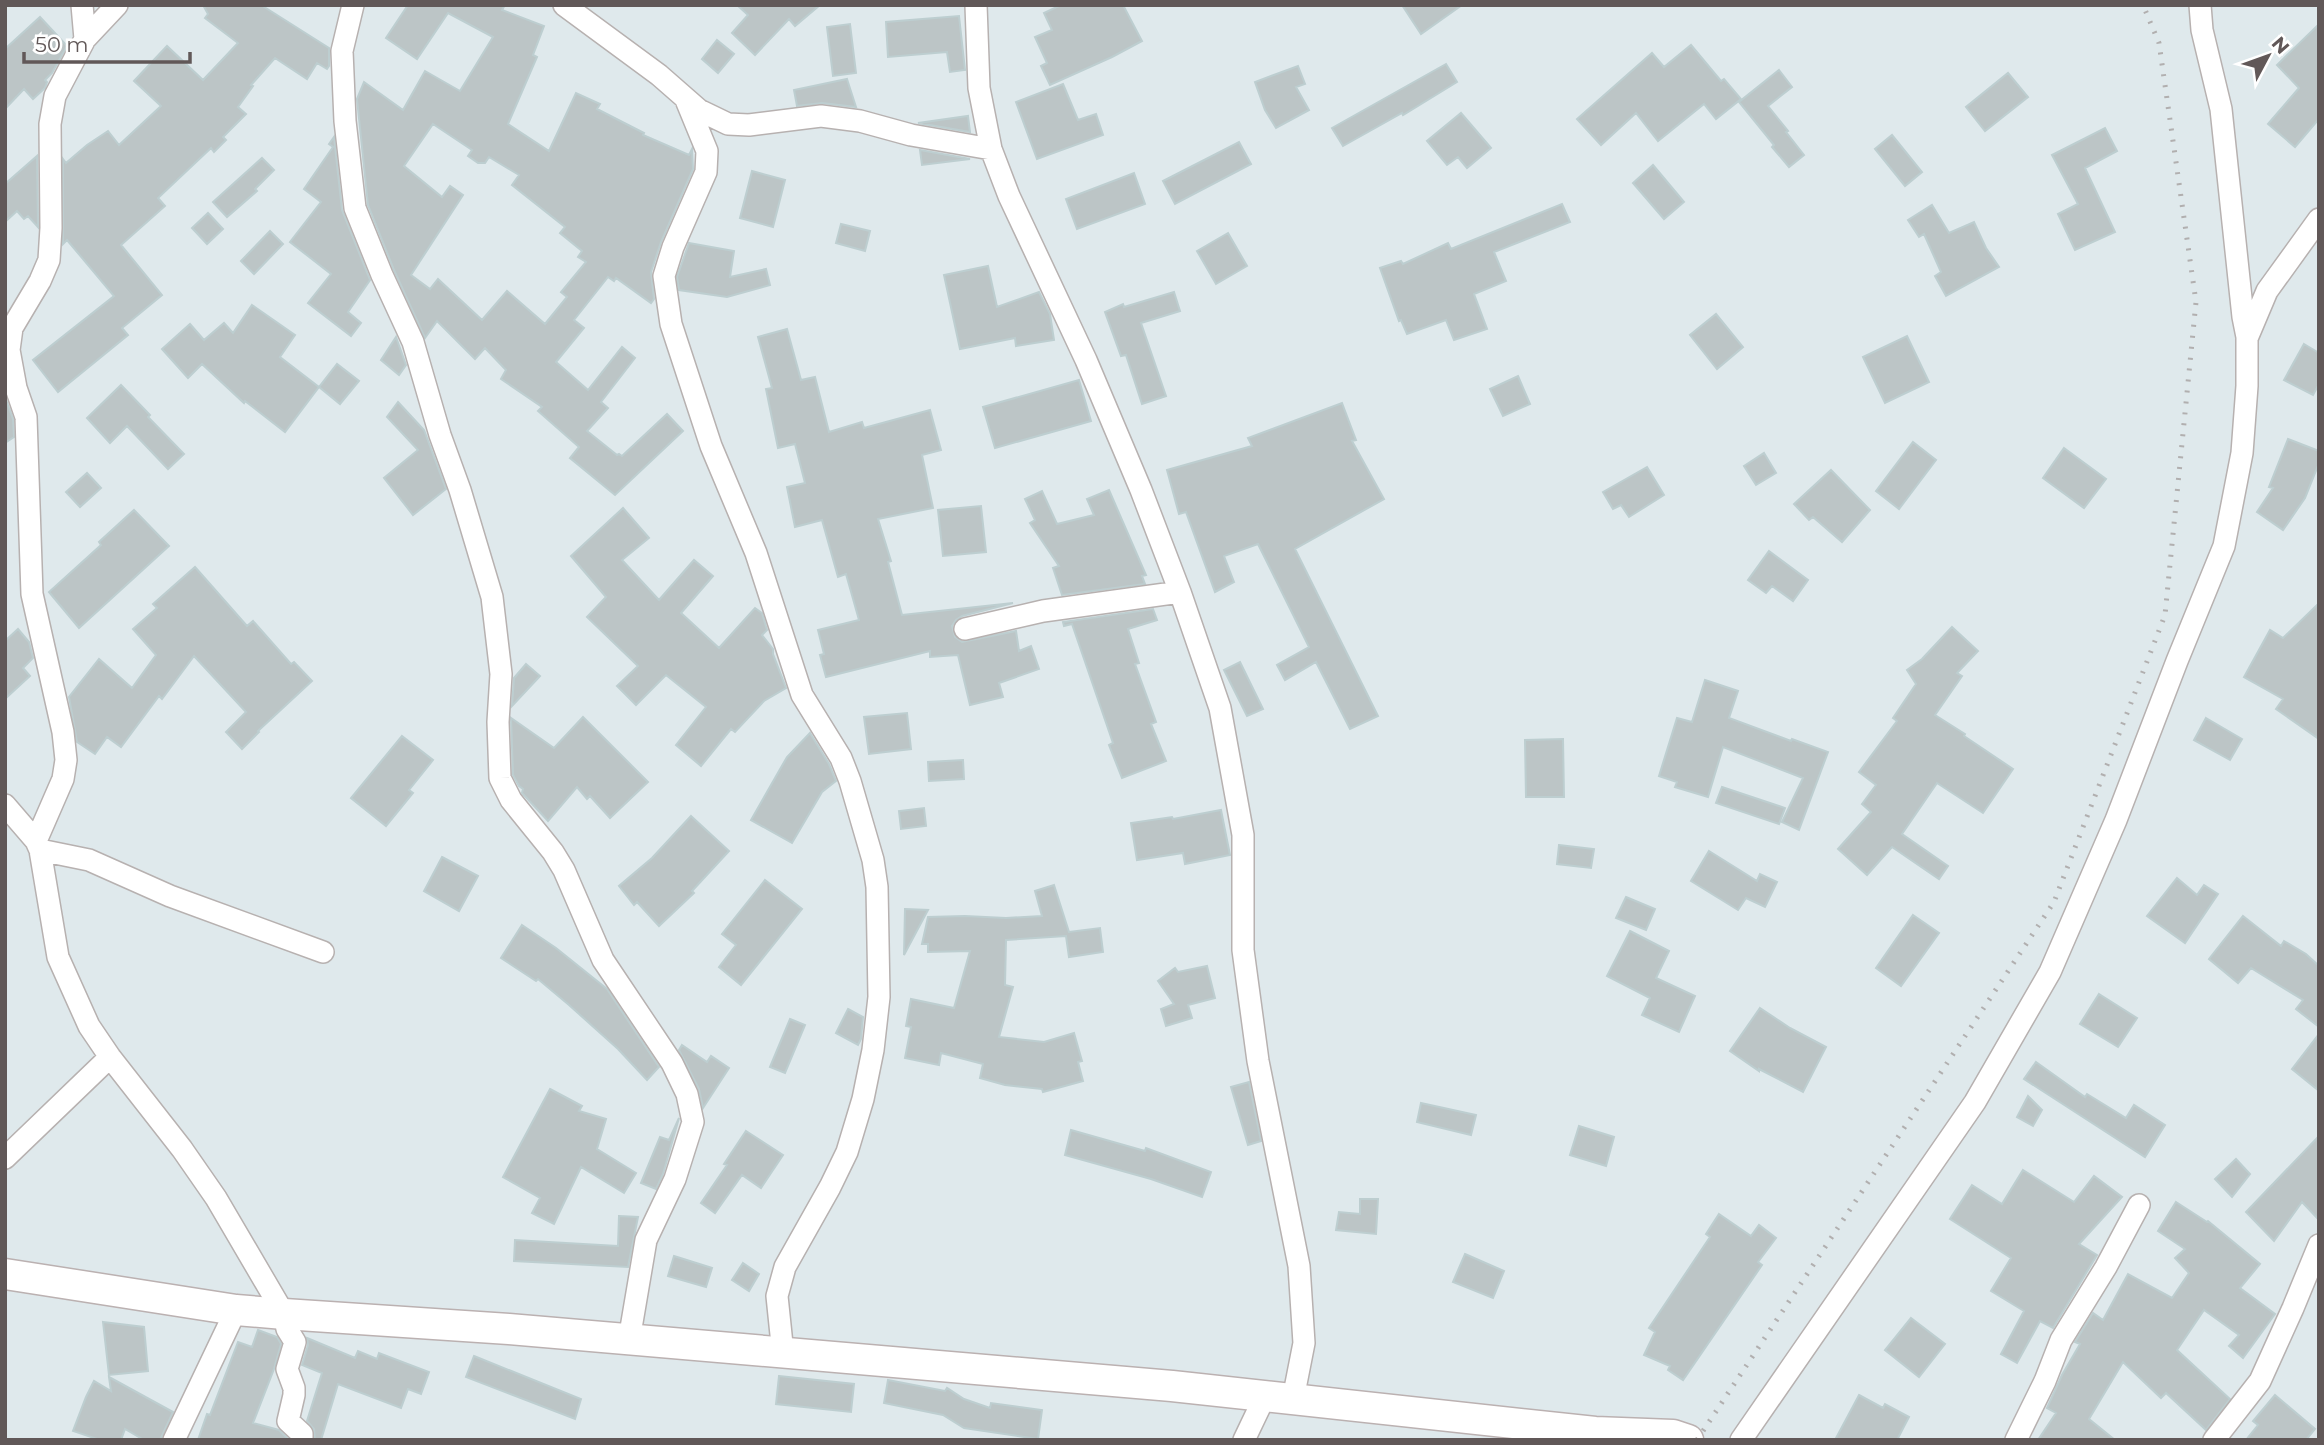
<svg xmlns="http://www.w3.org/2000/svg" width="2324" height="1445" font-family="Montserrat,sans-serif">
	<style>
		.building { fill: #bcc5c6; stroke: #bdced0; stroke-width: 2; fill-rule: evenodd }
		.lines { fill: none; stroke-linecap: round; stroke-linejoin: round }
		.street-casing { stroke: #b7b1b0; stroke-width: 24 }
		.secondary-casing { stroke: #bbb1b1; stroke-width: 33 }
		.street { stroke: #fff; stroke-width: 21 }
		.secondary { stroke: #fff; stroke-width: 30 }
		.rail { stroke: #b1afaf; stroke-width: 5; stroke-dasharray: 2 9; stroke-linecap: butt }
	</style>
	<rect width="100%" height="100%" fill="#dfe9ec"/>
	<path class="building" d="M203,5H261L329,48V66L327,69L317,63L307,79L275,58L251,85L253,86L238,107L246,114L223,137L226,140L214,152L211,148L158,198L165,206L121,245L162,295L122,328L128,335L58,392L33,360L114,296L67,240L63,244V159L66,163L87,145L108,131L119,145L161,106L134,81L167,46L203,80L238,43L205,18L208,14Z
		M408,5H505L502,10L544,26L533,55L537,57L508,124L549,151L576,93L600,104L597,109L644,133L643,135L689,155L692,149L693,169L661,242L651,272L654,299L651,303L616,278L614,281L608,277L574,320L584,328L556,362L588,390L622,347L635,358L601,402L608,408L587,431L617,455L619,454L622,456L667,414L683,431L615,495L570,458L579,447L538,411L542,407L501,379L506,370L485,348L475,359L437,321L425,338L394,270L368,205L357,99L364,82L403,110L425,71L460,91L493,37L448,13L417,59L386,38ZM433,124L472,150L468,156L478,163H485L489,157L519,175L512,185L565,227L560,233L582,251L578,257L586,262L561,292L567,297L545,324L507,291L482,320L438,279L430,289L411,275L463,195L450,186L442,197L404,166Z
		M737,5H820L795,26L789,19L755,55L732,33L748,15Z
		M1061,5H1123L1142,41L1112,57L1050,85L1041,66L1047,63L1035,37L1052,30L1044,13Z
		M1402,5H1462L1421,34Z
		M959,16L965,70L950,72L947,52L888,57L886,22Z
		M40,17L67,46L52,73L45,80L47,82L45,88L33,99L24,89L5,109V49Z
		M850,24L856,73L833,76L827,27Z
		M2319,24V119L2295,147L2268,124L2299,88L2277,65Z
		M717,40L734,54L718,73L702,59Z
		M1691,45L1721,81L1724,79L1741,99L1716,119L1704,104L1658,141L1636,113L1601,145L1577,119L1652,53L1664,67Z
		M1446,64L1457,82L1403,115L1402,113L1343,146L1332,128Z
		M1298,66L1305,84L1296,87L1309,110L1276,128L1265,110L1255,82Z
		M1779,70L1792,87L1768,106L1788,131L1786,132L1804,155L1789,167L1772,147L1774,145L1739,102Z
		M2008,73L2028,97L1985,131L1966,107Z
		M847,79L856,107L822,103L797,106L794,90Z
		M1063,84L1078,120L1096,114L1103,135L1037,159L1016,102Z
		M1461,113L1491,148L1467,168L1458,157L1447,165L1427,141Z
		M968,116L970,132L918,123Z
		M2105,128L2117,151L2085,168L2115,232L2075,250L2058,214L2078,204L2052,155Z
		M1892,135L1922,172L1905,186L1875,149Z
		M334,137L342,210L370,280L348,312L361,323L351,336L308,303L331,274L290,242L321,202L304,189L333,147L329,144Z
		M1239,142L1251,164L1175,204L1163,181Z
		M920,150L970,159L922,165Z
		M37,156L38,227L28,216L24,219L17,211L5,222V184Z
		M262,158L274,170L255,189L257,191L227,217L213,202Z
		M1653,165L1684,202L1664,219L1633,183Z
		M752,171L785,180L773,227L740,218Z
		M1134,173L1145,204L1077,229L1066,199Z
		M1562,204L1570,222L1494,252L1506,281L1474,294L1487,329L1454,340L1446,320L1407,334L1401,320L1399,321L1380,268L1401,261L1403,264L1448,243L1451,249Z
		M1932,205L1949,233L1974,222L1986,248L1999,267L1946,296L1935,276L1941,272L1924,234L1919,237L1908,220Z
		M208,213L223,229L207,244L192,228Z
		M841,224L870,231L865,251L836,243Z
		M270,231L283,244L254,274L241,261Z
		M1228,233L1247,266L1216,284L1197,251Z
		M689,243L734,251L730,277L766,269L770,285L727,297L679,290L677,277Z
		M988,266L997,307L1039,292L1050,314L1054,340L1016,346L1015,338L960,349L944,275Z
		M1174,292L1180,311L1141,323L1166,396L1142,404L1126,355L1121,356L1105,312L1123,304L1124,307Z
		M252,305L295,335L280,357L319,387L337,364L359,381L340,404L319,387L285,432L245,401L244,403L202,364L188,378L162,349L190,324L204,340L224,323L233,333Z
		M1716,314L1743,347L1717,369L1690,335Z
		M787,329L801,380L815,377L829,432L862,422L864,428L930,410L941,450L922,455L933,508L878,519L891,561L888,562L902,615L1013,603L962,616L956,620L952,626L955,637L962,642L1016,631L1019,651L1031,646L1039,669L999,683L1003,697L970,705L958,655L930,657V651L826,677L820,655L824,654L818,630L859,620L846,574L838,577L822,520L795,527L787,487L805,483L795,444L778,448L766,389L772,388L758,337Z
		M1907,336L1929,382L1885,403L1863,357Z
		M396,337L406,365L399,375L381,360Z
		M2304,344L2319,353V384L2313,395L2284,380Z
		M1518,376L1530,404L1503,416L1490,389Z
		M1079,380L1091,421L995,448L983,407Z
		M121,385L150,415L148,417L184,454L168,469L127,426L110,443L87,418Z
		M5,397L13,419L14,437L5,443Z
		M398,402L424,430L446,489L413,515L384,478L418,450L387,417Z
		M1342,403L1356,440L1352,441L1384,499L1295,549L1378,716L1350,729L1316,662L1285,680L1277,665L1309,647L1258,544L1224,556L1234,582L1215,592L1186,512L1179,514L1167,470L1252,446L1248,438Z
		M2288,439L2319,451V463L2305,498L2283,530L2257,512L2273,488L2269,487Z
		M1913,442L1936,460L1899,509L1876,491Z
		M2064,448L2106,479L2084,508L2043,478Z
		M1764,453L1776,473L1756,485L1744,466Z
		M1647,467L1664,495L1629,517L1621,505L1613,509L1603,492Z
		M1831,470L1870,510L1842,542L1813,517L1809,520L1794,504Z
		M87,473L101,488L80,507L66,492Z
		M1109,490L1146,575L1142,576L1145,584L1062,595L1053,568L1059,566L1030,523L1035,520L1025,499L1042,491L1057,524L1094,515L1087,499Z
		M981,506L986,552L943,556L938,510Z
		M623,508L649,538L622,560L659,600L694,560L713,576L681,613L719,648L755,608L762,613L767,630L762,635L773,649V654L786,688L764,701L735,732L731,729L701,766L676,745L706,707L666,675L636,705L617,686L638,666L587,617L606,597L571,556Z
		M134,510L169,546L79,628L49,592L101,545L99,542Z
		M1769,551L1808,580L1793,601L1772,586L1766,593L1748,580Z
		M195,567L247,626L253,621L291,664L294,662L312,681L258,731L259,732L242,749L226,732L246,712L194,656L162,699L159,696L121,747L107,737L95,754L77,742L69,697L99,659L132,688L156,655L133,629L157,608L153,604Z
		M2319,603V739L2276,709L2283,699L2244,677L2270,630L2283,638Z
		M1153,609L1157,620L1128,629L1139,663L1135,664L1156,722L1151,724L1166,761L1122,778L1109,745L1113,743L1072,624L1064,626L1063,622Z
		M1952,627L1978,651L1957,673L1962,676L1935,715L1965,734L1964,736L2013,769L1983,813L1937,783L1902,834L1948,866L1939,879L1892,847L1867,875L1838,849L1871,812L1862,804L1876,785L1859,772L1897,721L1893,718L1916,684L1907,670L1922,659Z
		M18,629L29,642L33,658L23,668L30,676L5,699V641Z
		M1240,662L1263,709L1247,716L1224,670Z
		M526,664L540,676L512,706L514,678Z
		M1705,680L1738,691L1729,718L1791,741L1792,739L1828,752L1799,830L1782,822L1803,778L1723,747L1708,797L1675,787L1677,782L1659,776L1677,718L1692,722Z
		M907,713L911,749L869,754L864,717Z
		M583,717L648,782L610,818L590,796L587,799L577,787L548,821L522,793L523,789L519,786L513,775L511,718L554,748Z
		M2206,718L2242,739L2230,760L2194,740Z
		M810,733L829,764L836,781L822,792L792,843L751,820L787,757Z
		M402,736L433,760L409,790L413,793L386,826L351,798Z
		M1563,739L1564,797H1526L1525,740Z
		M963,760L964,779L929,781L928,762Z
		M1722,787L1785,808L1779,824L1716,803Z
		M924,808L926,826L901,829L899,811Z
		M1221,810L1230,855L1185,864L1183,853L1137,860L1131,823L1172,817L1173,819Z
		M691,816L729,851L692,891L694,893L659,926L637,902L634,905L619,886L652,858Z
		M1559,845L1594,849L1591,868L1557,864Z
		M1709,851L1757,881L1760,874L1777,882L1765,907L1746,898L1738,910L1691,881Z
		M442,857L478,876L459,911L424,891Z
		M2177,878L2197,895L2204,885L2218,894L2185,943L2147,916Z
		M765,880L802,909L741,985L719,967L736,945L722,934Z
		M1054,885L1069,932L1100,928L1103,952L1069,957L1066,936L1006,940L1005,985L1013,987L999,1037L1044,1042L1074,1033L1082,1061L1078,1062L1083,1081L1043,1092L1042,1089L1005,1085L980,1078L983,1064L941,1053L939,1065L905,1058L911,1027L906,1026L911,999L954,1008L970,951L928,952V944H922L928,917L965,916L1006,918L1042,916L1035,891Z
		M1626,897L1655,909L1646,930L1616,918Z
		M905,909L928,910L904,955Z
		M1913,915L1939,933L1901,986L1876,968Z
		M2243,916L2281,946L2284,941L2306,954L2319,966V1027L2296,1009L2303,1000L2251,968L2238,983L2209,959Z
		M522,925L556,948L607,989L659,1067L647,1080L618,1049L569,1005L538,979L536,981L501,958Z
		M1630,931L1669,951L1656,978L1695,996L1679,1032L1642,1015L1650,998L1607,976Z
		M1207,966L1215,998L1188,1005L1192,1018L1166,1026L1161,1009L1174,1004L1158,981L1175,968L1178,972Z
		M2099,994L2137,1018L2118,1047L2080,1024Z
		M1760,1008L1790,1028L1826,1047L1803,1092L1759,1069V1071L1730,1051Z
		M848,1009L863,1017L861,1039L858,1045L836,1033Z
		M790,1019L805,1025L785,1073L770,1067Z
		M2319,1034V1091L2292,1069Z
		M682,1045L707,1062L711,1056L729,1068L703,1108L699,1089L679,1050Z
		M2036,1062L2085,1097L2087,1094L2126,1118L2134,1105L2165,1125L2145,1157L2024,1079Z
		M1249,1082L1261,1141L1248,1145L1231,1087Z
		M550,1089L582,1106L579,1111L606,1119L597,1149L636,1173L624,1193L581,1167L554,1224L532,1213L540,1198L503,1177Z
		M2028,1096L2042,1110L2033,1126L2017,1117Z
		M1421,1103L1476,1115L1471,1135L1417,1122Z
		M679,1118L663,1174L656,1189L641,1183L660,1137L669,1140Z
		M1579,1126L1614,1137L1606,1166L1570,1155Z
		M1071,1130L1145,1151L1146,1148L1211,1172L1202,1197L1151,1179L1065,1155Z
		M746,1131L783,1155L761,1188L742,1175L715,1213L701,1203L727,1165L724,1164Z
		M2319,1136V1220L2302,1202L2274,1241L2246,1212Z
		M2236,1159L2250,1174L2232,1197L2215,1179Z
		M2023,1170L2074,1202L2094,1176L2122,1197L2079,1244L2097,1255L2053,1328L2040,1321L2017,1363L2001,1354L2024,1311L1991,1291L2011,1258L1950,1219L1972,1185L2002,1204Z
		M1360,1199H1378L1376,1234L1336,1230L1339,1212L1360,1214Z
		M2176,1202L2207,1222L2208,1221L2260,1264L2240,1288L2275,1314L2243,1358L2229,1346L2239,1335L2204,1310L2177,1350L2230,1399L2206,1430L2166,1393L2161,1398L2123,1362L2089,1419L2115,1440H2038L2056,1413L2047,1408L2062,1375L2080,1344L2075,1342L2093,1313L2103,1320L2128,1274L2172,1298L2189,1273L2175,1258L2185,1249L2158,1231Z
		M1719,1214L1751,1236L1759,1225L1776,1238L1758,1262L1762,1265L1683,1380L1668,1370L1670,1366L1644,1355L1655,1332L1649,1328L1710,1237L1706,1234Z
		M619,1216L638,1217L628,1267L514,1261L515,1240L618,1246Z
		M1465,1254L1504,1271L1493,1298L1453,1282Z
		M674,1256L712,1268L706,1287L668,1276Z
		M743,1263L759,1274L749,1291L732,1280Z
		M1911,1318L1945,1344L1919,1377L1885,1350Z
		M103,1322L144,1327L148,1371L109,1375Z
		M258,1330L277,1337L281,1344L274,1369L253,1423L279,1430L289,1440H198L207,1414L210,1415L238,1342L252,1347Z
		M307,1338L355,1358L358,1351L377,1359L379,1353L429,1372L421,1394L408,1389L401,1408L338,1384L321,1440H315L314,1429L307,1421L322,1373L302,1365L308,1345Z
		M474,1356L581,1399L575,1419L466,1377Z
		M779,1376L854,1384L851,1412L776,1404Z
		M109,1377L173,1412L160,1440H144L125,1429L121,1440H100L73,1431L86,1397L94,1381L111,1391Z
		M888,1380L945,1391L947,1388L964,1399L990,1408L991,1403L1042,1410L1038,1439L964,1428L943,1415L884,1403Z
		M1859,1395L1883,1408L1885,1404L1909,1417L1897,1440H1835Z
		M2275,1395L2315,1429L2306,1440H2246L2258,1425L2253,1421Z"/>
	<g class="lines">
		<g class="street-casing">
			<path id="street" d="M353,5L342,51L345,121L355,208L382,275L413,342L440,435L460,490L492,597L501,674L498,722L500,778L511,800L553,852L564,870L603,960L672,1063L687,1094L693,1122L675,1179L646,1240L629,1340
				M564,5L659,75L699,110L728,124L749,125L821,116L860,121L911,135L991,149
				M976,5L979,88L991,149L1009,196L1086,360L1141,490L1180,592L1220,708L1243,835V950L1258,1061L1299,1266L1304,1343L1293,1399
				M85,39L117,5
				M686,100L707,151L706,172L673,247L664,276L671,324L711,446L756,553L802,695L841,758L850,781L873,860L877,887L879,997L873,1050L863,1099L847,1152L830,1187L785,1267L777,1296L783,1354
				M2248,336L2267,291L2319,219
				M965,629L1043,611L1180,592
				M5,805L36,841L40,850L58,957L89,1026L110,1057L182,1149L216,1198L284,1314L287,1329L295,1342L287,1369L294,1388V1395L288,1421L302,1434V1440
				M36,841L63,779L66,760L63,732L32,594L26,417L16,388L9,350L12,328L40,281L49,260L51,228L50,124L55,96L85,39L82,5
				M40,850L89,860L170,896L323,952
				M5,1158L110,1057
				M174,1440L236,1310
				M1244,1440L1265,1396
				M1741,1440L1975,1102L2050,972L2116,820L2177,661L2224,546L2242,453L2247,386V337L2243,317L2221,109L2202,30L2200,5
				M2016,1440L2045,1381L2061,1340L2106,1267L2139,1205
				M2214,1440L2260,1381L2293,1308L2319,1245"/>
		</g>
		<g class="secondary-casing">
			<path id="secondary" d="M5,1274L236,1310L284,1314L509,1329L1172,1386L1595,1432L1673,1435L1688,1440"/>
		</g>
		<use href="#street" class="street"/>
		<use href="#secondary" class="secondary"/>
		<path class="rail" d="M1697,1440L2054,902L2165,615L2196,302L2159,43L2143,5"/>
	</g>
	<rect width="2324" height="1445" fill="none" stroke="#615858" stroke-width="14"/>
	<g transform="translate(2268 56) rotate(49)" stroke="#ffffff" stroke-width="5" paint-order="stroke">
	<path d="M0-5L12 26L0 18L-12 26Z" fill="#615858"/>
	<text y="-10" font-size="19" font-weight="bold" text-anchor="middle" fill="#615858">N</text>
	</g>
	<path d="M24 52v10h166v-10" fill="none" stroke="#615858" stroke-width="3.5"/>
	<text x="35" y="52" font-size="21" fill="#615858" stroke="#ffffff" stroke-width="5" paint-order="stroke">50 m</text>
</svg>
